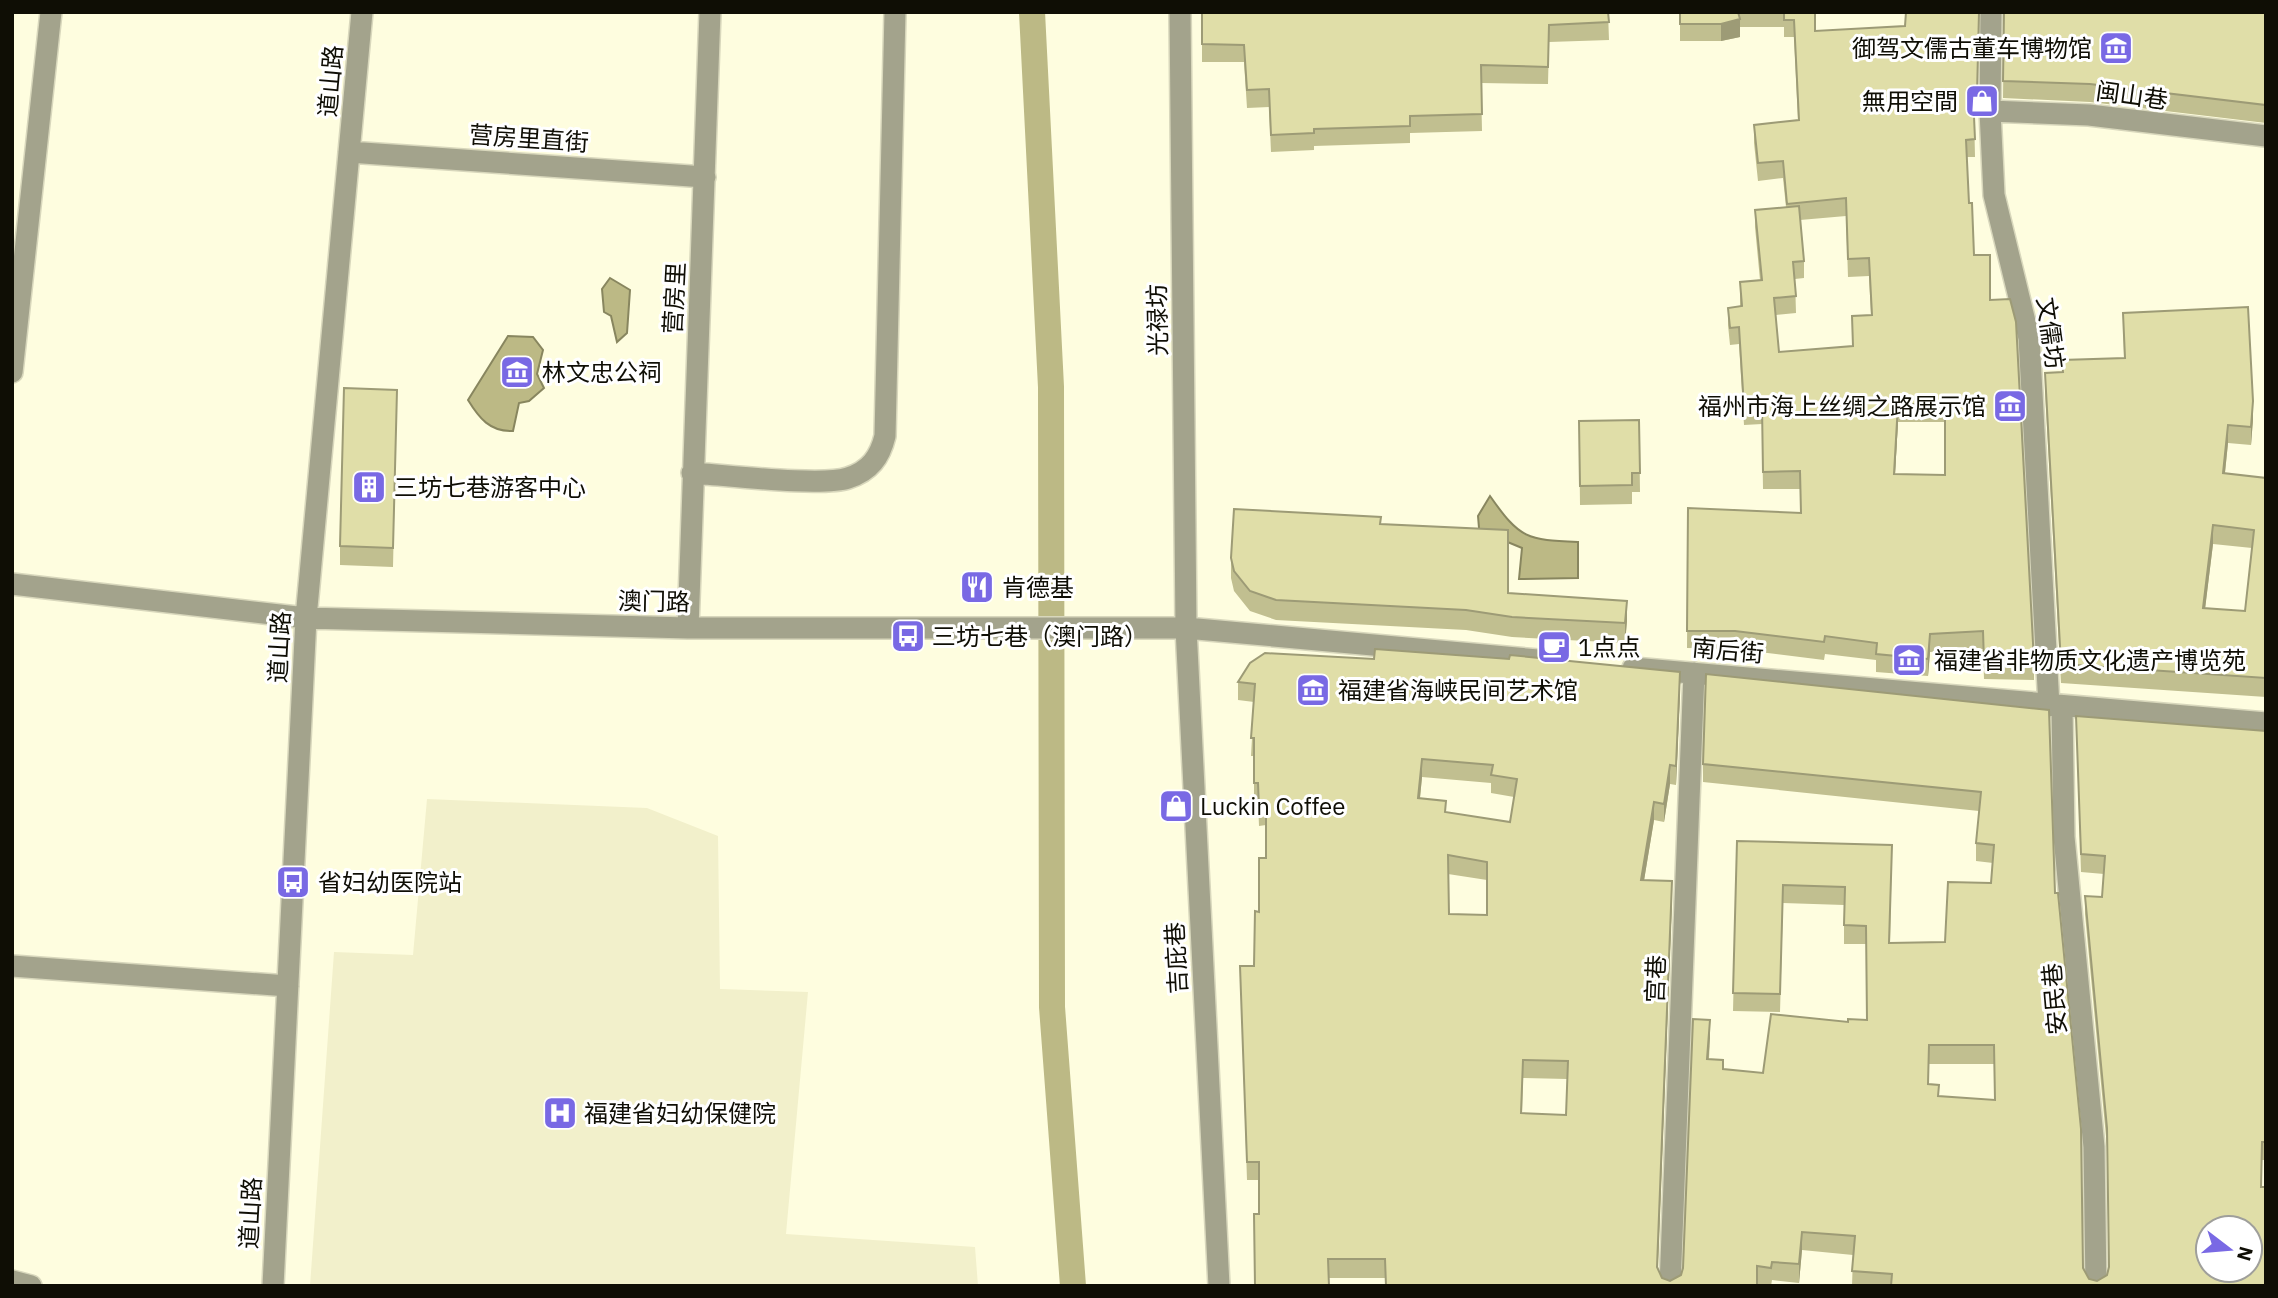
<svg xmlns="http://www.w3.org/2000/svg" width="2278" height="1298" font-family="'IBM Plex Sans','Noto Sans SC',sans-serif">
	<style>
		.built { fill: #f2f0cb }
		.water { fill: #bcb985; stroke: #88865f; stroke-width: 2 }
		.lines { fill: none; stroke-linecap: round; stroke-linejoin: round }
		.canal { stroke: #bcb985; stroke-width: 26 }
		.minor-casing { stroke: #d8d7bc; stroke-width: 24 }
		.minor { stroke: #a3a38c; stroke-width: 21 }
		.wall { fill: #c1bf90; fill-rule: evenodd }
		.shaded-wall { fill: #9d9b76 }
		.building { fill: #e0dea8; stroke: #9d9b76; stroke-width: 2; fill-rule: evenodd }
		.labels { text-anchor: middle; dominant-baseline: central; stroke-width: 6; stroke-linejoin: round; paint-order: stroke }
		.poi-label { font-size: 24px; fill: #0f0e05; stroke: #fff; text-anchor: start }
		.street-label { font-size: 24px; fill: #0f0e05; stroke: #fff }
	</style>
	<rect width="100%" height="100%" fill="#fefddf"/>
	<path class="built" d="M427,799L647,808L718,836L720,989L808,992L786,1234L975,1247L978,1286H310L334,952L413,955Z"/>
	<path class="water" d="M610,278L630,290L627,333L617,342L611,316L604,312L602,289Z
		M508,336L533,337L543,350L537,374L544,388L529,401L519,403L513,431C490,432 479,418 468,400Z
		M1490,496C1520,539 1527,540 1578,542V578L1519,579L1522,548L1498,538L1480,540L1478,516Z"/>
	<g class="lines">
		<path class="canal" d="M1032,12L1051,387L1052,1007L1073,1286"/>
		<g class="minor-casing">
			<path id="minor" d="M1180,12L1186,628L1219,1286
				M1991,12L1990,111L1994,195L2029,338L2049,706
				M1990,111L2089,115L2266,136
				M349,152L705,177
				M12,372L51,12
				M692,473C726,475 821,487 848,478C870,471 880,457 885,436L895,12
				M12,584L306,618L688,628H1186L1538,660
				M688,628L710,12
				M1633,668L2266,723
				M2062,708L2064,837L2094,1147L2096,1286
				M12,966L288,986
				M12,1281L31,1286
				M273,1286L306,618L362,12
				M1670,1286L1694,673"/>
		</g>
		<use href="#minor" class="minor"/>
	</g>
	<path class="wall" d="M1202,12H1608L1609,40L1549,42L1548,84L1481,83L1482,131L1410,133V143L1314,146V150L1271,152L1269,107L1247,108L1244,62H1202Z
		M1680,12H1815V31L1905,26L1979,12L1977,111H1974L1975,157H1967L1969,203L1974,255L1990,300L2034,662V680L1984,679L1983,649L1930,652L1928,676L1876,672V660L1825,654L1824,660L1735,649L1687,648L1688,508L1800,513V489H1763L1762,424L1744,425L1739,344L1730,345L1728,325V308L1740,307V282L1760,280L1755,227V210L1786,207L1783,178L1758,181L1754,143V125L1798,120L1794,37H1784V27H1740V37L1721,41H1680ZM1846,216L1848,277L1869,276L1871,315L1852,316V346L1779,352L1776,315L1796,313L1795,279L1804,278V261L1800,220ZM1898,422H1945V475L1895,474Z
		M2004,12H2266V123L2090,102L2003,98Z
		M2123,313L2253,419L2251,445L2228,443L2225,473L2266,478V697L2061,683L2045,391V373L2062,372L2124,358ZM2213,544L2252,548L2245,611L2205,608Z
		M397,390L393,567L340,565V546Z
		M1639,420L1640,492H1632V504L1580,505L1579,421Z
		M1381,524L1508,593L1627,621L1625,643L1512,637L1466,630L1276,620L1250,611L1234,591L1231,578V558Z
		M1238,682L1680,691L1676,785L1670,784L1664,822L1654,820L1644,880L1672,899L1658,1268L1662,1278L1670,1281L1681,1275L1683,1268L1710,1038L1709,1059L1723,1069L1763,1073L1848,1022L1867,1020L1866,944H1844V905L1783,903L1780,1012L1733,1011L1737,841L1892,845L1890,943L1945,942L1991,883L1993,863L1976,861V843L1979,811L1703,782V764L2049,710L2055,893L2083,1268L2089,1279L2097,1281L2107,1275L2109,1268L2107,1147L2085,914V896L2102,897L2104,874L2081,872L2076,716L2266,731V1160H2262L2261,1187L2266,1286H1852L1853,1255L1802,1250L1799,1283L1772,1280L1771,1286L1757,1285V1286H1385V1278H1328L1329,1286H1254V1214H1259V1180H1247L1240,966H1254L1259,912L1266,858V825L1259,826L1258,801H1254V756H1251L1254,702L1238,700ZM1422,777L1491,783V793L1514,797L1510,822L1446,812L1420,798ZM1448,874L1487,880V915L1449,914ZM1929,1064H1994L1995,1100L1939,1096L1928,1084ZM1523,1078L1567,1079L1566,1115L1522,1114Z"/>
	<path class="shaded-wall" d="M1740,19V37L1721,41V24Z
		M2253,401V419L2251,445V427Z
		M1898,404V422L1894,492V474Z
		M2228,425V443L2223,491V473Z
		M2213,525V544L2203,626V608Z
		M1627,601V621L1625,643V623Z
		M1930,634V652L1928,676V659Z
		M1680,672V691L1676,785V766Z
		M1422,759V777L1418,817V798Z
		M1670,765V784L1664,822V804Z
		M1654,802V820L1641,899V880Z
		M1672,881V899L1657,1285V1267Z
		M1710,1020V1038L1707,1077V1059Z
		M1802,1232V1250L1799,1283V1264Z"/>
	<path class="building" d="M1202,12H1608L1609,22L1549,25L1548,67L1481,65L1482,114L1410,116V126L1314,129V133L1271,135L1269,89L1247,90L1244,45L1202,44Z
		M1680,12H1738L1740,19L1721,24H1680Z
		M1784,12H1815V31L1905,26L1906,12H1979L1977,94H1973L1975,139L1966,140L1969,203H1972L1974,255H1990V300L2010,299L2016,322L2034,662H1984L1983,631L1930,634L1928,659L1876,654L1877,643L1825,636L1824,642L1735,631H1687L1688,508L1801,513L1800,471L1763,472L1762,406L1744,407L1739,327L1730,328L1728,308L1742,306L1740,282L1762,280L1755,210L1799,206L1804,261L1793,262L1796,296L1774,298L1779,352L1853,346L1852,316L1872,315L1869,258L1848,259L1846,198L1787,204L1783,161L1758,163L1754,125L1799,120L1794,20H1784ZM1898,404H1945V475L1894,474Z
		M2004,12H2266V105L2090,84L2003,81Z
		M2248,307L2253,401L2251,427L2228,425L2223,473L2266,478V678L2061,664L2045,373L2063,372L2062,360L2125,358L2123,313ZM2213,525L2254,530L2245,611L2203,608Z
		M344,388L397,390L393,548L340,546Z
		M1639,420L1640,473H1632V485L1580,486L1579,421Z
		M1234,509L1381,517L1380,524L1508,530V593L1627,601L1625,623L1512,617L1466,610L1276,600L1250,591L1234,571L1231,558Z
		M1375,649L1509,659L1510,655L1680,672L1676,766L1670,765L1664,804L1654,802L1641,880L1672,881L1657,1267L1662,1278L1670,1281L1681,1275L1683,1268L1693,1019L1710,1020L1707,1059L1723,1060V1069L1763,1073L1771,1014L1848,1022V1019L1867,1020L1866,926L1844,925L1845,887L1783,885L1780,994L1733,993L1737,841L1892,845L1889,943L1945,942L1948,882L1991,883L1994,845L1976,843L1981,792L1703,764L1706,674L2049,710L2055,893H2058L2081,1129L2083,1268L2089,1279L2097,1281L2107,1275L2109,1267L2107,1128L2085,896L2102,897L2105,856L2081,854L2076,716L2266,731V1142H2262L2261,1187H2266V1286H1891L1892,1274L1852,1271L1855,1236L1802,1232L1799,1264L1772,1262L1771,1268L1757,1266V1286H1386L1385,1259H1328L1329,1286H1255L1254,1214H1259V1162H1247L1240,966H1254L1255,911L1259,912V858H1266V807H1259L1258,783H1254V738H1251L1255,684L1238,682L1250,663L1265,653L1374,659ZM1422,759L1493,765L1491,775L1517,779L1510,822L1445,812L1446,801L1418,798ZM1448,855L1487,862V915L1449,914ZM1929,1045H1994L1995,1100L1938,1096L1939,1085L1928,1084ZM1523,1060L1568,1061L1566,1115L1521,1113ZM2208,1228H2250V1270H2208Z"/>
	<defs>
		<g id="museum-square" transform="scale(1.75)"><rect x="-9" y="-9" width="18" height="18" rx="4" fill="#7969e4" stroke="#fff"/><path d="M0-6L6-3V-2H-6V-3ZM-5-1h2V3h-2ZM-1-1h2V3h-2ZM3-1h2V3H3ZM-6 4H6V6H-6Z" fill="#fff"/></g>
		<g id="shop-square" transform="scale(1.75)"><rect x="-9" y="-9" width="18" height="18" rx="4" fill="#7969e4" stroke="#fff"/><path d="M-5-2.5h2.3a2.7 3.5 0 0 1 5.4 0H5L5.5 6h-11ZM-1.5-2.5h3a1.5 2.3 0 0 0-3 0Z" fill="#fff"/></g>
		<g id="building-square" transform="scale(1.75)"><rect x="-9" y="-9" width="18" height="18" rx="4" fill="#7969e4" stroke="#fff"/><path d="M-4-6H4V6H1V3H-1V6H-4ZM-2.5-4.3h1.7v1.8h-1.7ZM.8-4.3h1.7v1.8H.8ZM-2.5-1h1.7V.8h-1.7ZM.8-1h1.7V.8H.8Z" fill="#fff"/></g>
		<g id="restaurant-square" transform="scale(1.75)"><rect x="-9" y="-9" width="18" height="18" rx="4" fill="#7969e4" stroke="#fff"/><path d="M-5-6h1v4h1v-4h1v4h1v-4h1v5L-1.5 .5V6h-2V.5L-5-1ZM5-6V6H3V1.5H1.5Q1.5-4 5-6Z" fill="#fff"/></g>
		<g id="bus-square" transform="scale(1.75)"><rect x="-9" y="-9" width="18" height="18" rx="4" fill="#7969e4" stroke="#fff"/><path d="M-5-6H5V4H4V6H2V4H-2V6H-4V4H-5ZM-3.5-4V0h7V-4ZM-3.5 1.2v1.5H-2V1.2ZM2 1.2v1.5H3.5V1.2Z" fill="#fff"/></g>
		<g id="cafe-square" transform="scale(1.75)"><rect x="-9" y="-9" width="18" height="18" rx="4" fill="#7969e4" stroke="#fff"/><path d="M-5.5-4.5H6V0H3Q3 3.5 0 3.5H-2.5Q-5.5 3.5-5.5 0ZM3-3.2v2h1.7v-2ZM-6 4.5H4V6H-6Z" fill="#fff"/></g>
		<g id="hospital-square" transform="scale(1.75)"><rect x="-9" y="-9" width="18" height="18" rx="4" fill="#7969e4" stroke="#fff"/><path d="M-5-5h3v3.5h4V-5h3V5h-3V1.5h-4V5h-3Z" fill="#fff"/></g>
	</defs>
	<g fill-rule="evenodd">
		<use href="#museum-square" x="2116" y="48"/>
		<use href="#shop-square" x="1982" y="101"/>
		<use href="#museum-square" x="517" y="372"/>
		<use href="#museum-square" x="2010" y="406"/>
		<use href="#building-square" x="369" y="487"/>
		<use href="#restaurant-square" x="977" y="587"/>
		<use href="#bus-square" x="908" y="636"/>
		<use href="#cafe-square" x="1554" y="647"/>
		<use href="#museum-square" x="1909" y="660"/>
		<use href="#museum-square" x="1313" y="690"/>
		<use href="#shop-square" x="1176" y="806"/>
		<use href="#bus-square" x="293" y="882"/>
		<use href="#hospital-square" x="560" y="1113"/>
	</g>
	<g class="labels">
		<g class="poi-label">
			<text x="2092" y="48" text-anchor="end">御驾文儒古董车博物馆</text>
			<text x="1958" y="101" text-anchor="end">無用空間</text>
			<text x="542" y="372">林文忠公祠</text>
			<text x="1986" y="406" text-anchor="end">福州市海上丝绸之路展示馆</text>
			<text x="394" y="487">三坊七巷游客中心</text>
			<text x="1002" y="587">肯德基</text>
			<text x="932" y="636">三坊七巷（澳门路）</text>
			<text x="1578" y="647">1点点</text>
			<text x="1934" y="660">福建省非物质文化遗产博览苑</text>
			<text x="1338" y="690">福建省海峡民间艺术馆</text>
			<text x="1200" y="806">Luckin Coffee</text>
			<text x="318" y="882">省妇幼医院站</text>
			<text x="584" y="1113">福建省妇幼保健院</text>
		</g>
		<g class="street-label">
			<text transform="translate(330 81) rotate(-85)">道山路</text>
			<text transform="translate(2132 95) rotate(8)">闽山巷</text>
			<text transform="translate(529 138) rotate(4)">营房里直街</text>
			<text transform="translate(674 298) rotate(-87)">营房里</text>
			<text transform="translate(1157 320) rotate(-91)">光禄坊</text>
			<text transform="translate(2051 333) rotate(82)">文儒坊</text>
			<text transform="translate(654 601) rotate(1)">澳门路</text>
			<text transform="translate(279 647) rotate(-87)">道山路</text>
			<text transform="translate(1728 650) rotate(5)">南后街</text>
			<text transform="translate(1176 958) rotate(-93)">吉庇巷</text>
			<text transform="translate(1655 979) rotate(-88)">宫巷</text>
			<text transform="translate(2054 999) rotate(-95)">安民巷</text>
			<text transform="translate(250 1213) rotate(-87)">道山路</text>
		</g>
	</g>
	<rect width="2278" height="1298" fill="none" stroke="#0f0e05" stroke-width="28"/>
	<g transform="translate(2229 1249) rotate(106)"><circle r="33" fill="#ffffff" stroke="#9f9f9b" stroke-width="2"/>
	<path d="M0-5L12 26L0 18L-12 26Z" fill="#7969e4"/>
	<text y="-10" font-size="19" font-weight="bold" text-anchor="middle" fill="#0f0e05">N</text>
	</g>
</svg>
